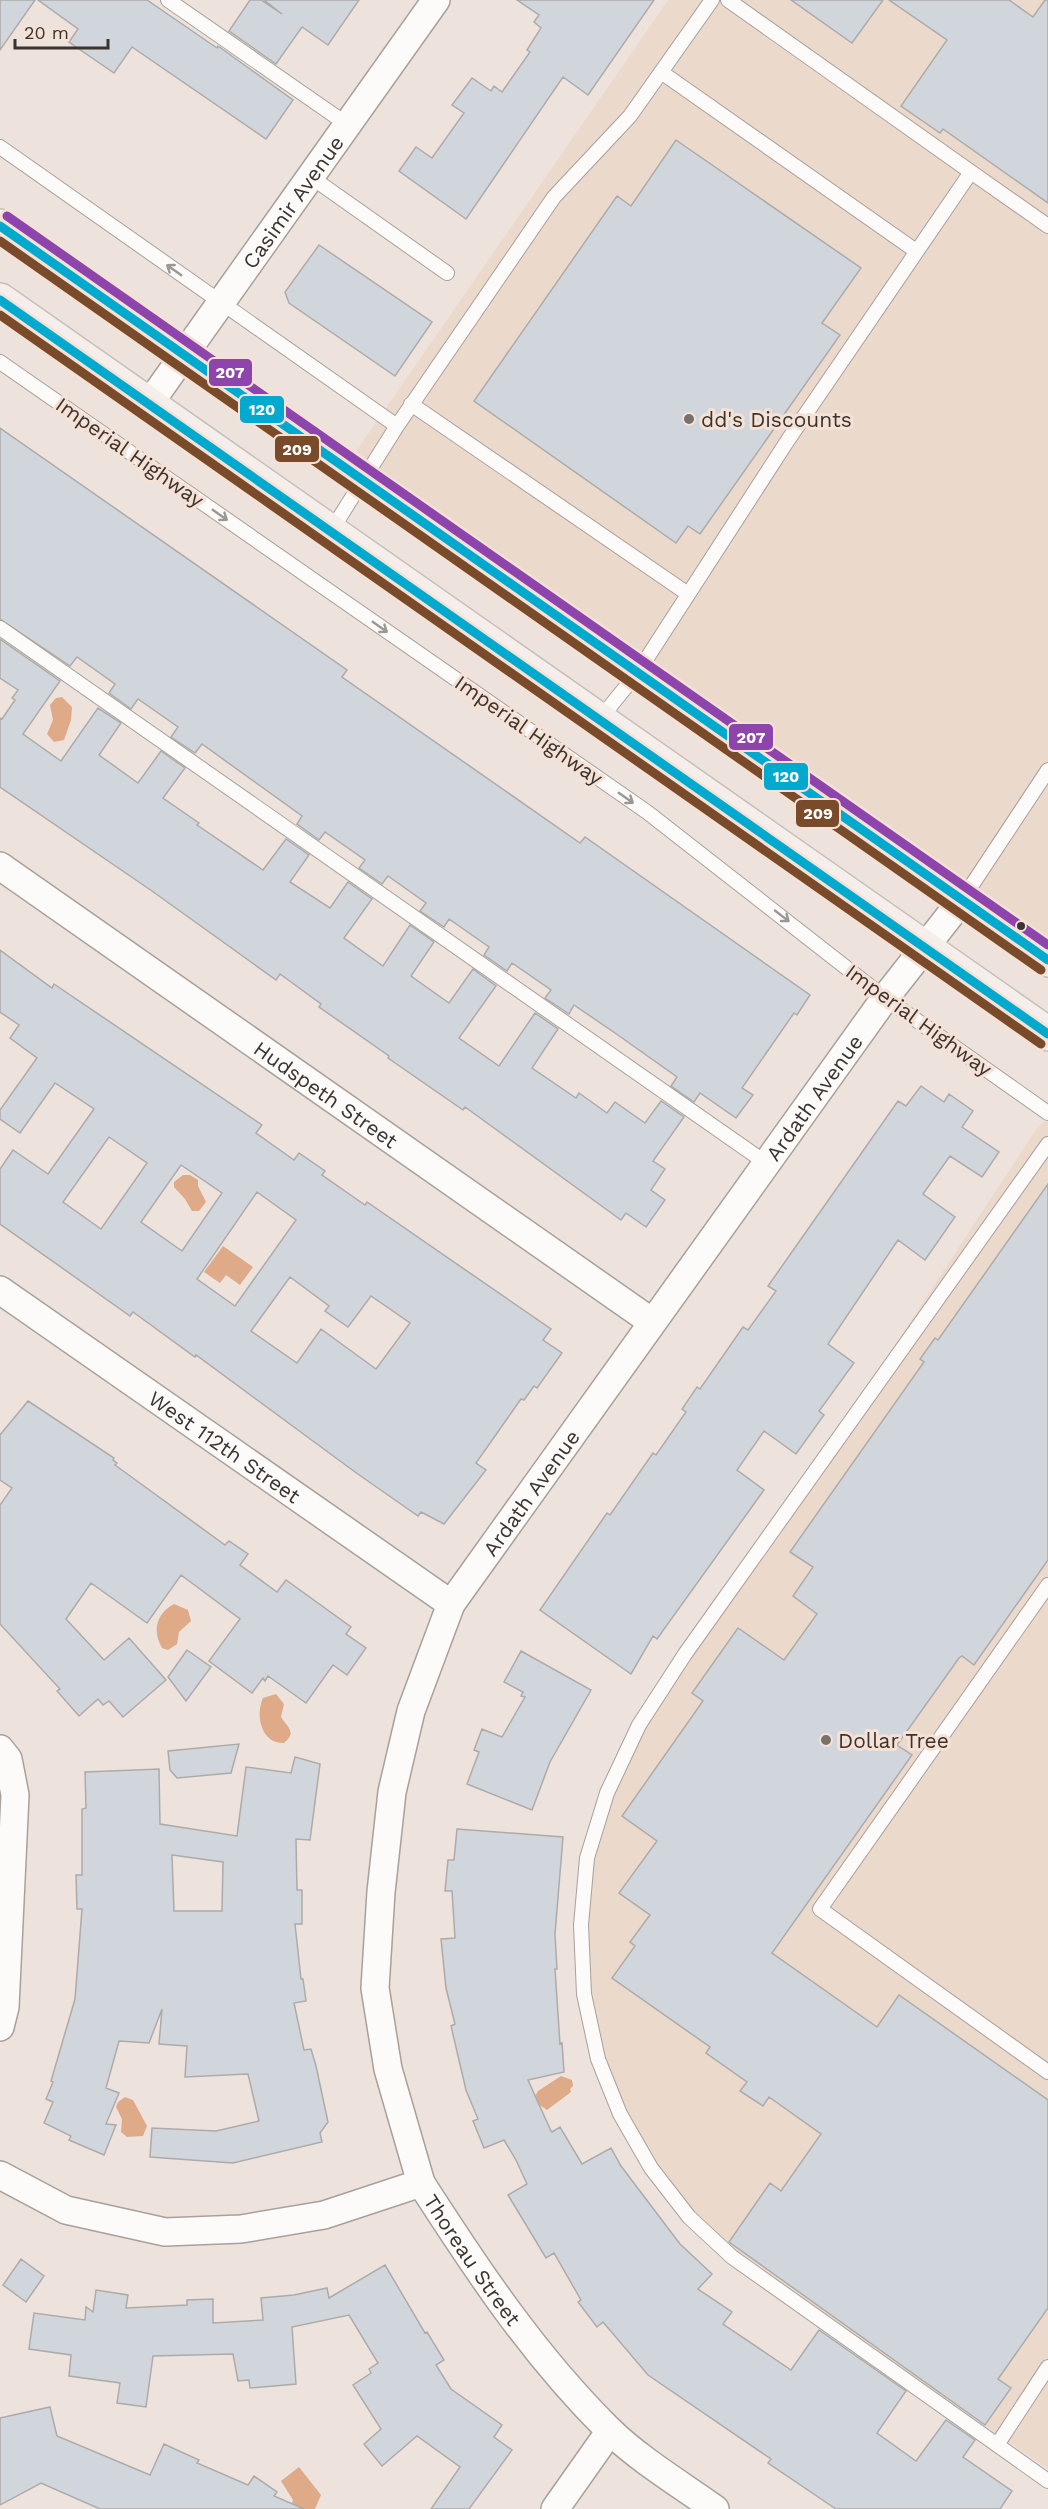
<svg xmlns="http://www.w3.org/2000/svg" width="1048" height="2509" font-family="'Work Sans',sans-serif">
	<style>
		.built { fill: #ebd9cc }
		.water { fill: #deaa88 }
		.building { fill: #d0d6db; stroke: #adabaa; stroke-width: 1.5; fill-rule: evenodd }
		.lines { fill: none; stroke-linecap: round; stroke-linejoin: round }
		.lane-casing { stroke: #a8a09b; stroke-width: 16 }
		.street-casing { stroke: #a8a09b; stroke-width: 30 }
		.primary-casing { stroke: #c6c0bd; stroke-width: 36 }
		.lane { stroke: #fcfbfa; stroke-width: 14 }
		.street { stroke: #fcfbfa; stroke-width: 27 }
		.primary { stroke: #f5eeea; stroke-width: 33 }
		.bus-1-casing { stroke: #f5e1d5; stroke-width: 14 }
		.bus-2-casing { stroke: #f5e1d5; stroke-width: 14 }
		.bus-3-casing { stroke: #f5e1d5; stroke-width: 14 }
		.bus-1 { stroke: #00a9ce; stroke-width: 9 }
		.bus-2 { stroke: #7a4b2a; stroke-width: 9 }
		.bus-3 { stroke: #8e44ad; stroke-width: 9 }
		.oneway { stroke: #9b9794 }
		.poi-dot { fill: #79716b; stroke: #f5e1d5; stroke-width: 2 }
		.bus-dot { fill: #3a332e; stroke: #f5e1d5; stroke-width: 2 }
		.labels { text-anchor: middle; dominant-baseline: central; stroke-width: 6; stroke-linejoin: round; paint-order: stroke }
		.street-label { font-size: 21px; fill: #3a332e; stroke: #f5e1d5 }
		.poi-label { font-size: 21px; fill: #3a332e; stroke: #f5e1d5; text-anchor: start }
		.line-badge { stroke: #f5e1d5; stroke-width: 2 }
		.badge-label { font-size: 16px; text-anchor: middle; font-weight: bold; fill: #fff }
	</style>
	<rect width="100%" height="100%" fill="#eee3dc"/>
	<path class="built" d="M668,0H1048V948L348,463Z
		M1048,1117V2469L737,2255L692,2211L657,2169L627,2117L605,2061L590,1991L587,1920L594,1856L610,1798L645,1727L1037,1128Z"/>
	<path class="water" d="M62,697L72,707L71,720L64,740L54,742L47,734L53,720L50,705L56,698Z
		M183,1175H190L198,1180V1186L206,1202L199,1211H192L185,1199L174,1187V1182Z
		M223,1246L253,1267L240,1285L226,1275L220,1283L204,1272Z
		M174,1604L188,1610L191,1621L179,1632L177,1644L168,1650L162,1648C152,1631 156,1614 174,1604Z
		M276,1694L284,1704L281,1717C288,1728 297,1732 284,1743C261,1744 255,1715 263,1698Z
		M561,2076L572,2080L573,2086L570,2089L571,2092L547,2110L538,2104L535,2096L538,2091Z
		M125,2097L133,2100L147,2126L143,2136L127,2137L121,2132L122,2119L116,2107L118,2102Z
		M299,2467L321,2495L315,2509H290L293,2500L281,2481Z"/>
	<path class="building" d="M0,0H35L0,50Z
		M38,0H147L217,48L218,46L293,100L266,139L132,47L114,73L69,42L78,29Z
		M250,0H261L282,14L264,0H359L328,45L302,27L276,64L229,31Z
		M517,0H654L588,95L563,77L466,219L399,171L416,147L432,158L464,113L452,105L472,78L491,91L494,86L502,92L530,52L527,50L541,28L534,22L539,15Z
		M791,0H883L852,43Z
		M889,0H1009L1033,17L1045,0H1048V203L943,129L940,133L901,106L947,40Z
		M676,140L861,268L822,323L840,335L700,534L688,526L676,543L474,401L617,196L631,206Z
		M319,245L432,322L395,376L289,303L285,292Z
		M0,428L347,670L342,677L580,843L585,837L810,995L797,1015L794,1013L742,1088L753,1095L736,1118L700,1093L694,1102L671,1086L677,1077L615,1033L574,1005L569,1014L545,998L551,990L512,963L507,971L484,955L489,947L449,919L444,927L420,911L426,903L388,876L382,884L359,868L365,860L325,832L319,840L297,824L302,816L202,744L195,753L171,737L178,727L138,699L131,709L109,693L115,684L77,657L70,666L0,619Z
		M0,639L60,681L23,734L61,761L98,708L121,723L99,755L138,783L161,751L185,768L163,798L199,823L197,825L263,870L286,839L309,855L290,882L330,908L348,882L372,899L344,938L383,966L410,925L434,942L411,976L449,1003L473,969L496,986L459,1038L499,1066L535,1013L558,1029L532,1068L576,1098L579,1093L607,1113L615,1102L645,1123L661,1101L684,1117L653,1161L665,1169L651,1190L665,1200L646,1227L626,1213L621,1220L465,1107L463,1110L388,1058L389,1056L319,1007L321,1004L280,974L276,980L152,891L0,787V718L2,719L15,700L12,698L18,690L0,678Z
		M0,950L52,988L54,984L262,1125L256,1133L294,1160L299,1153L325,1171L322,1175L365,1205L367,1202L551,1329L543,1340L562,1353L537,1388L534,1386L524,1400L521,1399L476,1463L486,1470L444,1524L421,1512L418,1516L355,1472L196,1355L195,1357L133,1312L130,1316L0,1224V1169L13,1150L48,1174L94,1109L55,1083L20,1133L0,1119V1110L37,1058L10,1038L19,1025L0,1012ZM109,1137L147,1163L101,1229L63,1202ZM181,1165L222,1193L182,1251L141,1222ZM257,1192L296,1220L235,1306L197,1279ZM290,1277L329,1306L325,1311L348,1327L371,1296L410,1323L376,1369L321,1329L297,1363L251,1331Z
		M921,1086L944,1102L949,1094L973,1111L962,1127L999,1152L982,1177L950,1156L923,1194L955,1217L925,1260L898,1240L828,1344L854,1363L819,1411L824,1415L796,1454L764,1431L737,1470L764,1490L657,1639L653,1636L631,1674L540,1610L607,1513L610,1515L653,1453L656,1455L686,1412L682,1409L697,1387L700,1389L743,1327L748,1330L776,1291L768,1286L898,1101L906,1106Z
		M1048,1184V1560L974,1665L962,1656L959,1658L897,1745L912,1755L772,1953L877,2027L899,1995L1048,2100V2308L998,2379L1011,2388L985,2425L729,2242L770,2183L781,2191L821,2134L769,2097L763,2106L740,2091L747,2082L706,2053L710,2047L612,1978L635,1946L630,1942L650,1915L619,1893L657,1841L622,1816L703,1701L692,1693L738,1628L784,1660L817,1614L793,1596L813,1567L790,1552L924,1362L920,1359L935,1338L938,1340Z
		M28,1401L114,1458L113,1460L117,1463L115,1465L225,1545L229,1541L248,1554L240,1565L277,1592L286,1580L351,1627L346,1634L366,1648L347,1675L333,1665L306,1703L268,1676L265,1681L263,1678L252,1693L209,1661L240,1619L181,1575L147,1623L91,1583L66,1619L104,1660L129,1638L166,1680L123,1717L109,1701L103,1705L98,1699L79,1716L57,1691L60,1689L0,1624V1505L12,1488L0,1480V1435Z
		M187,1650L211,1667L186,1701L168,1677Z
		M521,1651L591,1690L550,1762L532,1810L467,1784L479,1752L474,1750L482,1729L502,1737L525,1697L521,1696L523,1692L504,1682Z
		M239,1744L231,1773L177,1778L170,1770L168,1751Z
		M295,1757L320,1764L310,1840L296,1839L297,1890H302V1924H295L301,1979H303L306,2001L294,2003L304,2050L311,2049L316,2066L328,2122L320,2133L322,2142L233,2163L150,2157L152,2128L216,2131L259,2121L248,2074L185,2077L187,2046L159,2044L162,2009L149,2043L119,2041L106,2088L119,2093L106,2124L116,2125L104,2155L69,2140L71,2136L44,2123L53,2102L46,2099L53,2082L51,2081L75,1999L82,1909H77L76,1875H82V1809L86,1808L85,1772L159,1769L160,1824L237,1836L246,1767L291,1773ZM172,1855L223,1862L222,1911H174Z
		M457,1829L563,1837L555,1934L557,1969H555L560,2044L562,2043L564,2072L528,2080L551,2131L552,2132L560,2127L582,2164L611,2148L621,2166L680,2244L712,2274L698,2289L732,2312L723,2324L791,2370L819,2330L906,2391L877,2433L916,2461L946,2420L975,2440L963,2457L1012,2491L1000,2509H836L768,2463L771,2459L648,2375L603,2322L597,2327L578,2302L581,2300L554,2253L546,2258L508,2195L527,2184L516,2160L504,2140L484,2148L473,2121L478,2119L466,2090L451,2026L455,2024L446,1988L441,1939L455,1938L452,1891H445L448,1860H454Z
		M21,2259L44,2276L26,2302L3,2285Z
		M385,2265L425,2333L427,2332L444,2360L436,2365L451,2389L502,2425L494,2437L512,2450L469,2509H431L460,2467L417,2436L382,2466L364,2444L381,2429L353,2385L371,2373L369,2369L378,2363L349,2315L292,2327L296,2384L250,2388L249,2380L238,2381L233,2354L153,2356L146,2407L117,2403L120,2383L69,2376L71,2355L29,2349L34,2313L85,2320L86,2307L93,2312L96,2290L128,2295L126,2308L187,2305V2300L213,2299V2323L263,2320L261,2298L294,2295L327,2288L329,2298Z
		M50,2407L57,2436L150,2475L164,2444L199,2460L197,2463L248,2485L254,2476L277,2492L274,2496L304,2509H100L41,2483L0,2505V2418Z"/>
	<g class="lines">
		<g class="lane-casing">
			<path id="lane" d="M168,0L348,125
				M728,0L971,172
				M661,72L916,251
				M0,147L397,426
				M311,177L447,273
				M0,362L647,812L885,998L1048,1113
				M411,404L688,594
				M331,531L397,426L554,197L630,116L712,0
				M0,628L766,1163
				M599,720L638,672L788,440L971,172L1048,226
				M962,900L1048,770
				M1048,1144L685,1654L639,1725L607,1793L587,1858L581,1925L584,1994L598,2059L620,2114L651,2168L689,2217L732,2257L1048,2481
				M1048,1585L820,1909L1048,2072
				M997,2445L1048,2367"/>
		</g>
		<g class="street-casing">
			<g id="street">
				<path id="s1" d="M149,404L436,0"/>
				<path id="s2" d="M0,866L652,1322"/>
				<path id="s3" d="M0,1290L451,1604"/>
				<path d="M0,1749L8,1759L15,1795L5,2007L0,2027"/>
				<path id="s4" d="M0,2175L66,2210L165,2232L241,2229L324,2215L421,2183C477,2270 534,2356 609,2430C640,2460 680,2484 715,2509"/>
				<path id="s5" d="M421,2183L388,2069L375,1988L381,1892L392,1792L411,1711L451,1604L885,998L962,900"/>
				<path d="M555,2509L610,2431"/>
			</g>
		</g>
		<g class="primary-casing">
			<path id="primary" d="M0,226L1048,960
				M0,300L1048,1034"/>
		</g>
		<use href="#lane" class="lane"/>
		<use href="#street" class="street"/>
		<use href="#primary" class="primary"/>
		<g class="bus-1-casing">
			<path id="bus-1" d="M0,226L1048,960
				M0,300L1048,1034"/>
		</g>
		<g class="bus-2-casing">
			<path id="bus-2" d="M0,241L1041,970
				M0,315L1041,1044"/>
		</g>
		<g class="bus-3-casing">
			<path id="bus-3" d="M7,216L1048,945"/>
		</g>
		<use href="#bus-1" class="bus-1"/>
		<use href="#bus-2" class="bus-2"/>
		<use href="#bus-3" class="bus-3"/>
	</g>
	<defs><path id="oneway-shaft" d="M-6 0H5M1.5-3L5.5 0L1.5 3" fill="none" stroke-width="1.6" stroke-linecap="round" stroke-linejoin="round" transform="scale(1.5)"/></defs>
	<g class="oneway">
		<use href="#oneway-shaft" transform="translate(174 270) rotate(-145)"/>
		<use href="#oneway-shaft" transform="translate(220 515) rotate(35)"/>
		<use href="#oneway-shaft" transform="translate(380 627) rotate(35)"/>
		<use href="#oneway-shaft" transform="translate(626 798) rotate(35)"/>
		<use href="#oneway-shaft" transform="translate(782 916) rotate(38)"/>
	</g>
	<g class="poi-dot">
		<circle cx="689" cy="419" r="6"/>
		<circle cx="826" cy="1740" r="6"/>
	</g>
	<circle class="bus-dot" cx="1021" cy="926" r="5"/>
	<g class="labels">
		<g class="street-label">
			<text stroke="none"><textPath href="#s1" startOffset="248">Casimir Avenue</textPath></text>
			<text transform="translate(130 452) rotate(35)">Imperial Highway</text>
			<text transform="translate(529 730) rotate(35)">Imperial Highway</text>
			<text transform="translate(919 1020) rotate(36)">Imperial Highway</text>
			<text stroke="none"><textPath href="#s2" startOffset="398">Hudspeth Street</textPath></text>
			<text stroke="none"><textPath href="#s5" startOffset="1218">Ardath Avenue</textPath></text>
			<text stroke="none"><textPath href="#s3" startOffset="274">West 112th Street</textPath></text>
			<text stroke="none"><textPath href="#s5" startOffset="732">Ardath Avenue</textPath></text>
			<text stroke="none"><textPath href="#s4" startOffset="531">Thoreau Street</textPath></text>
		</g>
		<g class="poi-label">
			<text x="701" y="419">dd's Discounts</text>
			<text x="838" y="1740">Dollar Tree</text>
		</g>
	</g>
	<g class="line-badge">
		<rect x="208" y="358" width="45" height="29" rx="6" fill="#8e44ad"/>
		<rect x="239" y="395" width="46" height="29" rx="6" fill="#00a9ce"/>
		<rect x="274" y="435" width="46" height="28" rx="6" fill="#7a4b2a"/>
		<rect x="728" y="723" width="46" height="28" rx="6" fill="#8e44ad"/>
		<rect x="763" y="762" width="46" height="29" rx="6" fill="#00a9ce"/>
		<rect x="795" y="799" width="45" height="29" rx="6" fill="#7a4b2a"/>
	</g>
	<g class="badge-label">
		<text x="230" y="378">207</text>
		<text x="262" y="415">120</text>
		<text x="297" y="455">209</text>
		<text x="751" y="743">207</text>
		<text x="786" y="782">120</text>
		<text x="818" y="819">209</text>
	</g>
	<path d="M15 39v9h93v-9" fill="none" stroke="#3a332e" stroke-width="3"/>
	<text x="24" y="39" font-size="18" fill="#3a332e" stroke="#f5e1d5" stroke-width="4.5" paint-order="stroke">20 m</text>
</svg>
